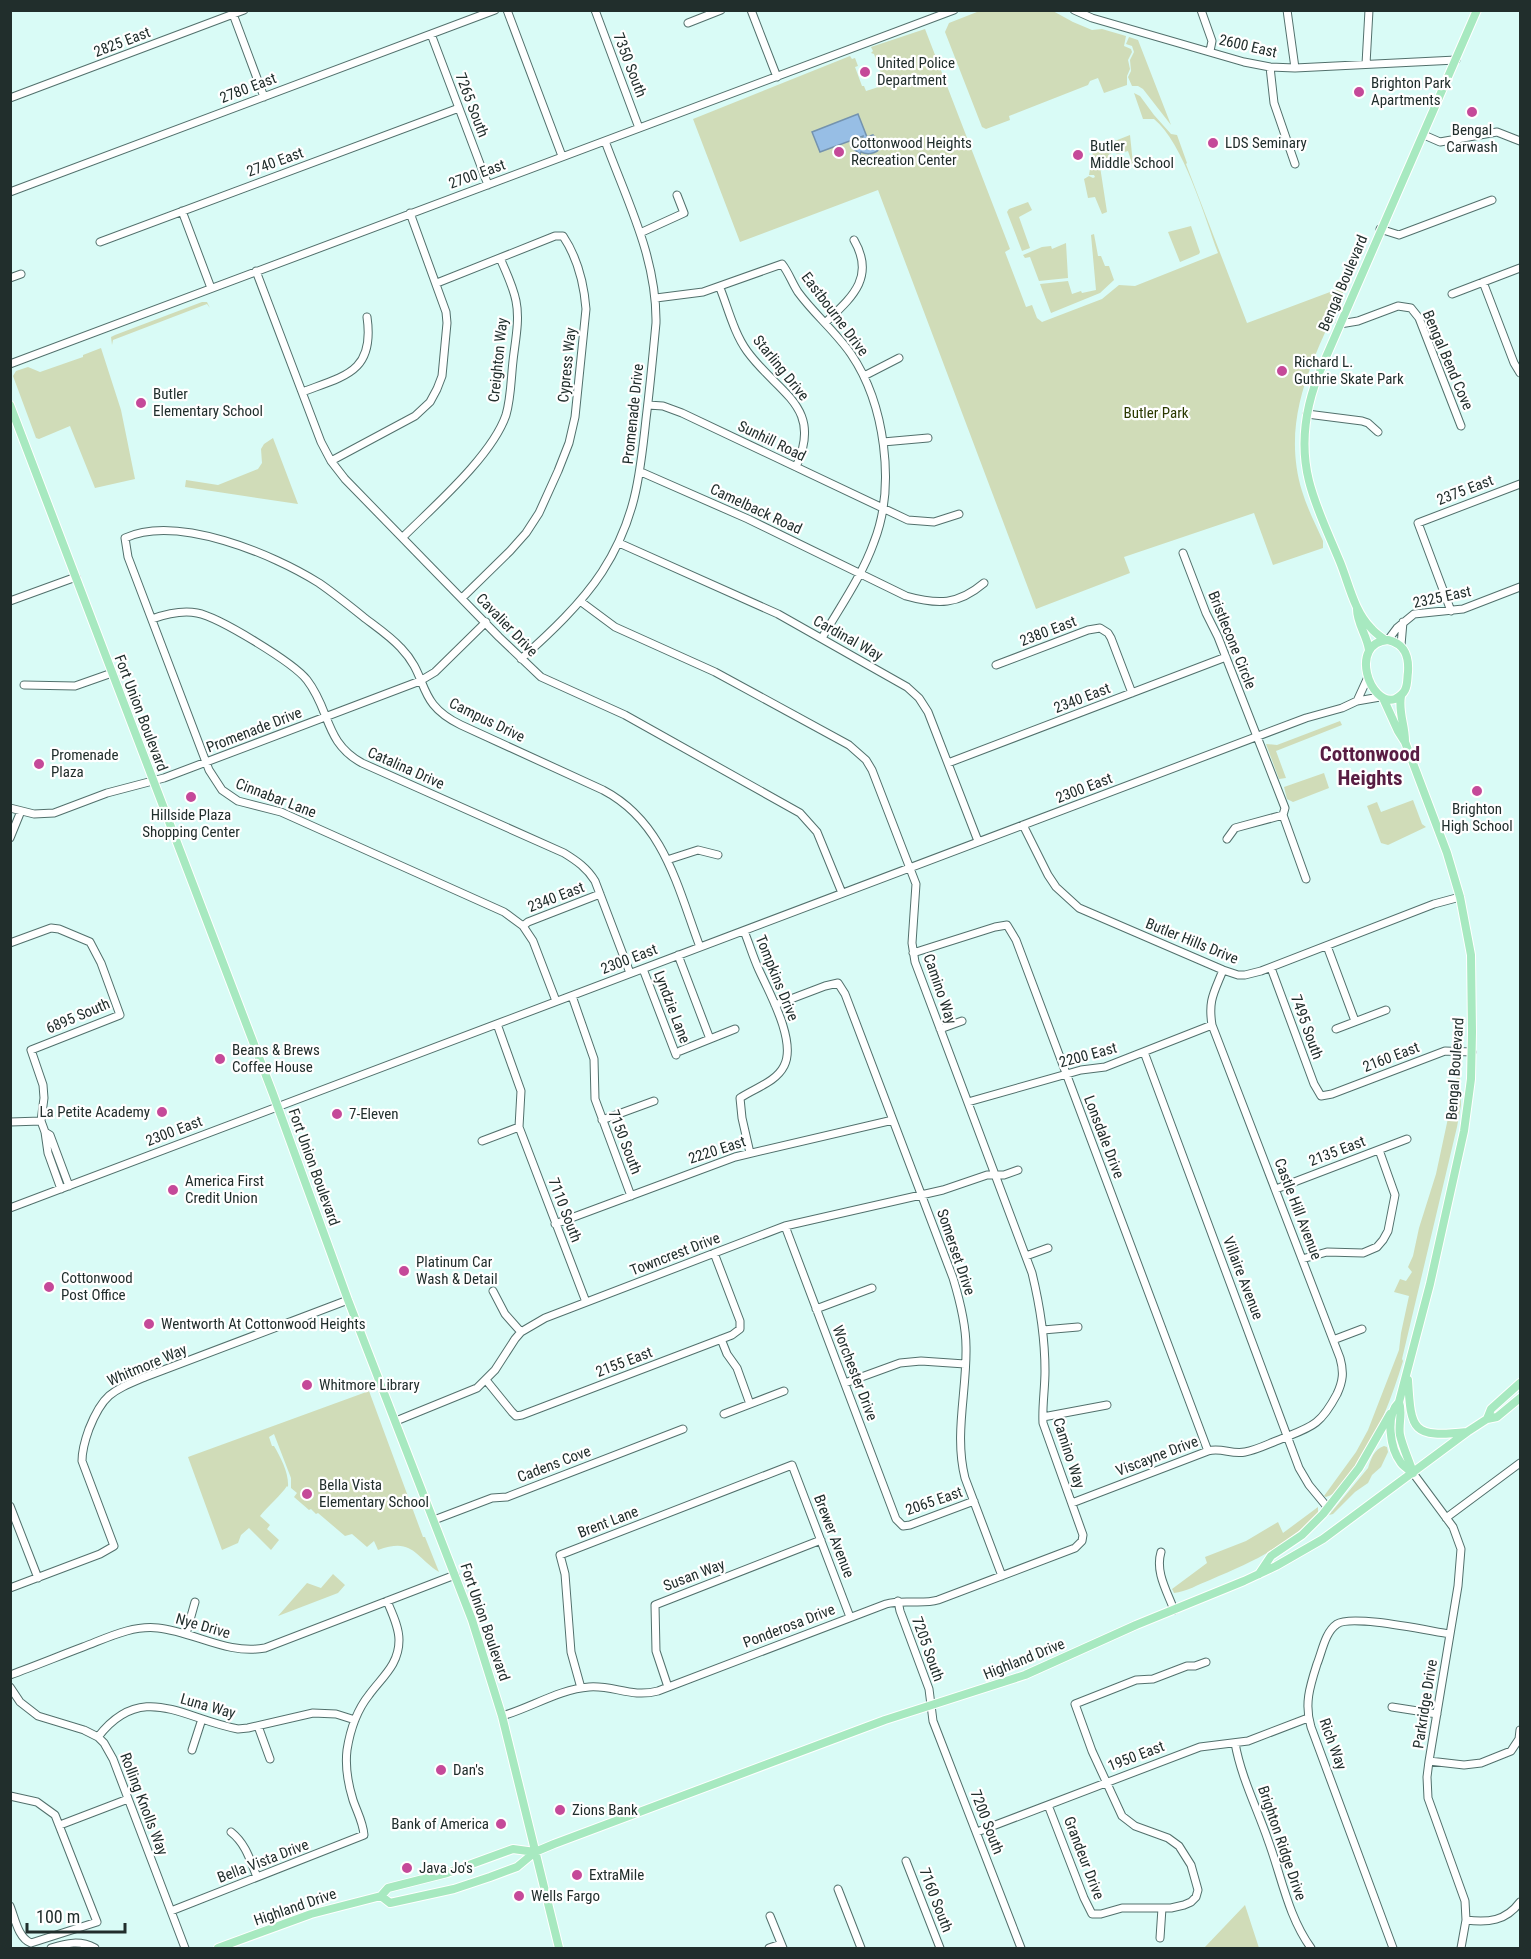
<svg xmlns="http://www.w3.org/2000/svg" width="1531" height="1959" font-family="'Roboto Condensed',sans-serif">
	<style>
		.green { fill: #d0dcb8 }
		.water { fill: #97bee5; stroke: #7493ae; stroke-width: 1.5 }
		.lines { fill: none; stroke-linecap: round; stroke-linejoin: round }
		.minor-casing { stroke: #52706c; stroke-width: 9 }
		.major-casing { stroke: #fff; stroke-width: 10 }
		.minor { stroke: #fff; stroke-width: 7 }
		.major { stroke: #a7e9c0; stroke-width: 8 }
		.poi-dot { fill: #c54999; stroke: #fff; stroke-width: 2 }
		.labels { text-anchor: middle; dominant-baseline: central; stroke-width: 4.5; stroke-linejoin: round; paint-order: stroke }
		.street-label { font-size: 15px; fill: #212e2c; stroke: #fff }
		.poi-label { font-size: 15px; fill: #212e2c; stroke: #fff; text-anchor: start }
		.park-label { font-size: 15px; fill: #2b3900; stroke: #fff }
		.district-label { font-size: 21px; font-weight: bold; fill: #581d43; stroke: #fff }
	</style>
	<rect width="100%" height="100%" fill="#d9fbf6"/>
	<path class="green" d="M982,10L1053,11L1073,22L1092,30L1102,29L1126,36L1124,46L1131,49L1132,52L1128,60L1130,69L1127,76V85L1104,93L1098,78L1090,81L1088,85L1009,116L1010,120L986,129L982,127L945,32L949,23Z
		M925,29L1010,249L1005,252L1026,307L1032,305L1037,318L1042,322L1102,299L1119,285L1135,286L1218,253C1205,218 1183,142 1154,119H1143L1134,93L1140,96L1154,115L1171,134L1177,135L1187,163L1186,164L1247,323L1346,286C1317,353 1279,415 1302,491C1307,508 1316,525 1323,541V548L1273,565L1254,513L1124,557L1130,573L1036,609L878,190L740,242L693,119L850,56L852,59L855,58L858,66L855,67L862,86H864L866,91L885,85L874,54L871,53L873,51L871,47Z
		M1129,37L1138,40L1171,125L1143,89L1138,86H1132L1128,77L1131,71L1130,60L1134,52L1132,46L1126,44Z
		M1130,135L1133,164L1128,165L1127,163L1131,160L1128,151L1117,154L1115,152L1109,154L1110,158L1099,160L1107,212L1102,214L1095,197L1088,198L1084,179L1089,176L1093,178L1095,177L1094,175H1089L1093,151L1097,148Z
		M1028,202L1032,210L1019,217L1030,248L1022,251L1007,212L1009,209Z
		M1191,226L1200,252L1199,254L1180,262L1168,232Z
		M1094,234L1098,256H1101L1105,266H1109L1114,280L1100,293L1051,313L1040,284L1068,281L1072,294L1081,291L1082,293L1096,290L1091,235Z
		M1066,243L1068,278L1039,281L1030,257L1025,258L1023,255L1042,247L1051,246L1052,249Z
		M202,302H207L210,308L207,304L113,340L112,345L111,337L115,335Z
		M101,348L121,410L135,479L95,488L70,426L39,439L36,438L13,376L16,371L28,367L40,372L83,357V355Z
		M273,438L298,504L185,487L186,480L218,485L258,469L262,463L261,449L264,444Z
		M1340,721L1342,725L1276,751L1286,778L1279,779L1266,744L1277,745Z
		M1324,773L1329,788L1293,802L1287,799L1284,787Z
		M1413,800L1422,824L1426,827L1388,845L1381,843L1367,806L1377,802L1381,812Z
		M1459,1059L1461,1105L1457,1127L1402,1359L1403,1361C1392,1397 1379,1432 1358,1464C1355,1469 1350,1473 1346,1478C1340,1486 1336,1494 1326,1497L1324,1496L1356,1452L1368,1430L1399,1350L1401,1333L1409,1296L1394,1292L1400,1279L1406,1281L1412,1272L1408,1267L1413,1256L1419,1228L1436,1174L1456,1081Z
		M369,1391L423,1537H425L439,1572C414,1556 413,1537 378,1550L374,1541L367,1547L352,1534L345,1536L318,1513L316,1514L311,1509L309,1510L294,1497L297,1493L291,1488V1478L274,1434L269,1437L272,1446H274C281,1458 289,1473 288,1487L287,1486C282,1494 267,1507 260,1516L270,1525L267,1529L279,1540L271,1550L249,1528L241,1535L238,1543L222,1550L188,1457Z
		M1384,1446L1387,1447L1388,1452L1381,1467L1372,1475L1368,1483L1355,1492L1333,1514L1329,1515L1368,1468C1371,1459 1374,1449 1384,1446Z
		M1318,1507V1514C1283,1548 1255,1561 1210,1580C1199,1584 1186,1592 1174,1593L1172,1589L1207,1563L1205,1557L1246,1541L1278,1522L1283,1533Z
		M333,1574L345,1585L338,1593L278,1616L307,1583L321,1588Z
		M1245,1905L1259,1948H1204Z"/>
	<path class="water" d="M858,114L867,137L873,135C875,138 878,140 879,143C883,154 867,155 861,152L860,154L851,147L854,142L863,138V136L820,152L812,132Z"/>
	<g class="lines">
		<g class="minor-casing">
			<path id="minor" d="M507,10L562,156
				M595,10L639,128
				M751,10L777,77
				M1074,10L1092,18L1244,62L1270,67L1295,68L1456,60
				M1201,10L1212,41L1210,51
				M1287,10L1295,68
				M233,14L264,97
				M688,23L721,10
				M431,34L488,185
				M1366,64L1369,10
				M1270,67L1274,103L1295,164
				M10,98L244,10
				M1424,135L1440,142L1497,132L1520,141
				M10,192L495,10
				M182,211L211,288
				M1380,229L1399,235L1492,200
				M640,233L684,213L677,195
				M100,242L459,108
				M256,271L321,442L331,461L345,479L499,637L541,677L625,715L800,813L817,832L842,893
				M10,278L21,274
				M1483,282L1514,363L1520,373
				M437,283L555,236H563C577,257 584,284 586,309L575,417L569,443L558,471L539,513L526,533L510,551L462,598
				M720,288C728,308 734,333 747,351C778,394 824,406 796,467
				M1452,294L1520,268
				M656,298L703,292L782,264C789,273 792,283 798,292C814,314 836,332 851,354C885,404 896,486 874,542C862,576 840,607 822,638
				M825,323C851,298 876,278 854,240
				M1340,324L1358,321L1398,306L1411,308L1419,318L1461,426
				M10,364L954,10
				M864,376L899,358
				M302,392C345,376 375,372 367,317
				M648,405L663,406L682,413L908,520L934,522L959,514
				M1307,414L1362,421L1368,423L1378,432
				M883,442L928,438
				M331,461L415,416L430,402L437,389L442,376L447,323L446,312L410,213
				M641,472L748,519L906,596C938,605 958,605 984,583
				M403,537C434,506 492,456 506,415C511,398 511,378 513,361C515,342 520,320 516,301C513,286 506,272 500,258
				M619,543L778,614L907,687L919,698L928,712L978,841
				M1183,553L1206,613L1218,637L1285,808L1283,815L1306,879
				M10,601L76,577
				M1451,611L1418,523L1520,484
				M152,619C166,614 181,610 197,613C219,617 294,663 307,680C331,711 324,742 362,763L564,853C577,861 587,868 595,881L630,973
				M1388,640L1397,628L1414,614L1463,609L1520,587
				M1401,645L1403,622
				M521,659C550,633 581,604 602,572C635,521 640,477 646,419C650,387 653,355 656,323C657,258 627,201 605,141
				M996,665L1088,630L1100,628L1108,633L1111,638L1132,693
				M24,685L75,686L112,673
				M1357,701L1368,677
				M948,763L1226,657
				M10,808L34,814L54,813L107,793L164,778L420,681L435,672L486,622
				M1023,825L1048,875L1056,887L1079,908L1223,970L1238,975H1245L1261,971L1434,904L1460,897
				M10,838L21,811
				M1227,839L1235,828L1283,815
				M667,860L698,850L718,855
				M523,926L528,922L600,894
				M744,931C749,943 753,957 759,970C769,992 797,1042 784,1066C776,1082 755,1088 740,1098L742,1118L750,1153
				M10,943L51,928L59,929L90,942L101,963L120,1015L31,1050L43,1085L44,1098L41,1121L45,1132L48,1153L61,1189
				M1327,946L1355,1021
				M913,953L995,927L1007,925L1016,940L1208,1451
				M678,955L710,1039
				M1271,968L1314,1084L1321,1096L1332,1094L1445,1051L1472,1052
				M643,969L676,1055
				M572,996L594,1059L595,1099L631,1196
				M556,1001L533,941L523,926L504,912L281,812L238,801L222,790L209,770L128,557L125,538C177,514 273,554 319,583C335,594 351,607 366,619C378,628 391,637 401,648C430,678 415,703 461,725L603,790C664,822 677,886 700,947
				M775,1005L825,986L838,983L845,994L953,1278C960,1301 966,1324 966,1347C967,1391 954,1435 965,1478L1002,1576
				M497,1024L521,1091L519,1127L586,1302
				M940,1029L962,1021
				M1336,1029L1386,1010
				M680,1051L735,1029
				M1144,1052L1299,1468L1309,1485L1328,1508
				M968,1102L1081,1070L1105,1067L1212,1025
				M602,1120L654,1101
				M10,1122L41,1121
				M45,1132L50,1135L69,1186
				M482,1141L519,1127
				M1276,1189L1407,1139
				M10,1208L1306,718L1342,708L1357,701L1380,697
				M555,1224L735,1157L893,1120
				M785,1226L896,1519L903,1526L910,1525L974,1501
				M1026,1256L1048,1248
				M1302,1259L1327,1252L1363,1253L1377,1247L1383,1240L1388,1231L1395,1195L1379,1150
				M493,1291L505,1314L521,1332
				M816,1309L872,1288
				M1043,1330L1078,1327
				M721,1339L727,1354L737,1368L750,1404
				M1333,1340L1362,1329
				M486,1380L512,1412L516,1416L522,1415L732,1335L740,1329V1321L714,1253
				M845,1383L900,1363L921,1361L965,1364
				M724,1414L784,1391
				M1043,1417L1107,1405
				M396,1421L477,1388L495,1370L515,1339L521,1332L545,1318L785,1226L943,1190L987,1175H1004L1018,1170
				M1413,1473L1453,1527L1461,1549L1458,1586L1429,1761L1427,1777L1428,1798L1465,1901L1466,1920L1461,1948
				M1072,1503L1208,1451C1221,1447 1232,1455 1245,1452C1256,1450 1266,1445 1276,1441C1310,1427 1319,1428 1337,1394C1343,1381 1344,1372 1340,1358L1212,1025C1208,1000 1214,993 1223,970
				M10,1506L38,1578
				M1446,1518L1520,1463
				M434,1520L492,1498L507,1497L683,1429
				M1161,1552C1155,1572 1167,1591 1174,1610
				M10,1588L100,1554L114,1546L82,1461C82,1449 85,1440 89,1429C103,1394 112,1391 145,1377L348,1300
				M898,1601L900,1611L929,1689L933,1721L1021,1948
				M186,1634L195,1602
				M10,1675C35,1666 59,1656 83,1647C107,1638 132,1625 158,1628C195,1632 227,1655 265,1648L455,1575
				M10,1687L20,1702L38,1716L84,1730L98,1737L104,1743L113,1759L185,1948
				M668,1687L656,1651L655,1605L821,1540
				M581,1688L571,1652L565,1574L560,1555L792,1465L850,1617
				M1392,1707L1437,1714
				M502,1716C530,1708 560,1689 589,1687C614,1685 631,1698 658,1691L886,1604C903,1599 921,1605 938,1600L1075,1548L1082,1541L1083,1535L1043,1423C1042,1406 1045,1389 1045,1371C1045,1337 1040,1306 1032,1273L915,962L912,943L916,884L872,770L866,760L849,745L715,672L615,627L580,601
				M258,1726L270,1759
				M98,1737C142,1680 183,1719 238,1729L248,1728L313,1713L336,1714L355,1720
				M1235,1743C1241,1777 1257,1808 1268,1840C1282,1878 1288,1916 1311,1948
				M192,1750L202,1719
				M1429,1761L1464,1765L1481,1763L1511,1751L1519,1739L1520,1730
				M10,1796L37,1802L55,1815L97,1922L31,1943C18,1938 15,1918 10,1906
				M1048,1805L1084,1898L1092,1914H1101L1122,1908H1171L1184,1905L1191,1902L1196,1897L1198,1890L1191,1865L1179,1846L1168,1838L1135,1826L1122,1816L1092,1751L1075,1704L1136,1680L1153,1679L1187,1666H1195L1206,1662
				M60,1825L128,1799
				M231,1832C246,1844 250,1860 257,1877
				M977,1832L1200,1747L1248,1741L1308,1718
				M906,1861L940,1948
				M838,1889L861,1948
				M171,1911L364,1835C363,1822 357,1812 353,1800C348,1784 345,1767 347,1750C350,1731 357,1710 369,1695C382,1677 399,1665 399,1640C399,1627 392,1613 387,1601
				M770,1916L783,1948
				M1466,1920C1488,1923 1506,1921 1520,1902
				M1160,1938L1162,1908
				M51,1948C67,1943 80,1940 95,1948
				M769,1948L781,1944
				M1393,1948L1311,1727C1304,1704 1310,1686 1317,1664C1322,1652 1325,1632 1337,1624C1352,1614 1429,1631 1450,1634"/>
		</g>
		<g class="major-casing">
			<path id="major" d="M10,405L273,1094L348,1300L472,1620L502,1716L559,1948
				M1357,609C1357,624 1367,635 1369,650
				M1385,640C1380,636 1375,633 1371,628C1354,611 1349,584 1340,562C1329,535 1316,509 1309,481C1299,441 1307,400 1323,364L1477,10
				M1388,640C1405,644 1409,656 1408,672C1407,678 1408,684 1405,690C1403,694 1399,697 1395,699C1370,707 1348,643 1388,640Z
				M1401,696C1398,712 1405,725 1405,741
				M1383,698L1398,731L1405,742L1447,853L1460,897L1471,955L1472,1032L1471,1079L1464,1131L1430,1284L1399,1402C1385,1416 1390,1448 1401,1463C1404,1467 1409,1470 1413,1473
				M1408,1380C1411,1431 1412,1438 1467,1432
				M1399,1402C1403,1413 1398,1424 1400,1435C1403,1448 1409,1460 1413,1473
				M1487,1419L1491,1409L1520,1383
				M1259,1574L1271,1556L1302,1535L1323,1514L1359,1468L1390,1414
				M381,1896L390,1903L454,1889L490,1877L517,1867L535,1852L554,1844L885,1720L1025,1675L1136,1625L1244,1581L1276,1566L1323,1539L1467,1432L1487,1419L1497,1417L1520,1398
				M218,1948L311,1914L381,1896L388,1888L447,1873L513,1849L535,1852"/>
		</g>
		<use href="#minor" class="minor"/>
		<use href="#major" class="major"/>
	</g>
	<g class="poi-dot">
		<circle cx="865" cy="72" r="6"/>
		<circle cx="1359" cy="92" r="6"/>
		<circle cx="1472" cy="112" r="6"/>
		<circle cx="1213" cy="143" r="6"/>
		<circle cx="839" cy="152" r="6"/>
		<circle cx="1078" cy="155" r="6"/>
		<circle cx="1282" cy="371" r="6"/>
		<circle cx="141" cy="403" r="6"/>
		<circle cx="39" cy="764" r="6"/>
		<circle cx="1477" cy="791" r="6"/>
		<circle cx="191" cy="797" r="6"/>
		<circle cx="220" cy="1059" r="6"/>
		<circle cx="162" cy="1112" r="6"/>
		<circle cx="337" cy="1114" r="6"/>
		<circle cx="173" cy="1190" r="6"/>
		<circle cx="404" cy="1271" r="6"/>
		<circle cx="49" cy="1287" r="6"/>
		<circle cx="149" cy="1324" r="6"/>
		<circle cx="307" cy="1385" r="6"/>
		<circle cx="307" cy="1494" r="6"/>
		<circle cx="441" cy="1770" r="6"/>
		<circle cx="560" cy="1810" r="6"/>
		<circle cx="501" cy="1824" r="6"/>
		<circle cx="407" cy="1868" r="6"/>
		<circle cx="577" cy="1875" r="6"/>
		<circle cx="519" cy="1896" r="6"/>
	</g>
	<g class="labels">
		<g class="street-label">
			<text transform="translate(122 42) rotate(-21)">2825 East</text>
			<text transform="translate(1248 46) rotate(13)">2600 East</text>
			<text transform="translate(630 65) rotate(69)">7350 South</text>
			<text transform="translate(248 88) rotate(-21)">2780 East</text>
			<text transform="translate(472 105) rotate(69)">7265 South</text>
			<text transform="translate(275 162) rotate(-20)">2740 East</text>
			<text transform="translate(477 174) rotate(-20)">2700 East</text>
			<text transform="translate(1343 283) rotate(-67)">Bengal Boulevard</text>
			<text transform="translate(835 314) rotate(53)">Eastbourne Drive</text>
			<text transform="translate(498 360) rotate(-84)">Creighton Way</text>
			<text transform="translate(1448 360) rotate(67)">Bengal Bend Cove</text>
			<text transform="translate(567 365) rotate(-84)">Cypress Way</text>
			<text transform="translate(781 368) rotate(51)">Starling Drive</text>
			<text transform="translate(633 414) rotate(-84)">Promenade Drive</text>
			<text transform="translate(772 441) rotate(26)">Sunhill Road</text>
			<text transform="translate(1465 490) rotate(-21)">2375 East</text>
			<text transform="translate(756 509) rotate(25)">Camelback Road</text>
			<text transform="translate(1442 597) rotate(-12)">2325 East</text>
			<text transform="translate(507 625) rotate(46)">Cavalier Drive</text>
			<text transform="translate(1048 631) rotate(-21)">2380 East</text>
			<text transform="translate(848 638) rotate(29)">Cardinal Way</text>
			<text transform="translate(1232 640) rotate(68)">Bristlecone Circle</text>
			<text transform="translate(1082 698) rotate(-21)">2340 East</text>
			<text transform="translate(141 713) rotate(69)">Fort Union Boulevard</text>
			<text transform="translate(487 720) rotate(26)">Campus Drive</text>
			<text transform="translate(254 730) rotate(-21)">Promenade Drive</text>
			<text transform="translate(406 768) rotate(24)">Catalina Drive</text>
			<text transform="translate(1084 788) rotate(-21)">2300 East</text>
			<text transform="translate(276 798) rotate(21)">Cinnabar Lane</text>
			<text transform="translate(556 897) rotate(-21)">2340 East</text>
			<text transform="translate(1192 941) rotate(22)">Butler Hills Drive</text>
			<text transform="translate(629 959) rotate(-21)">2300 East</text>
			<text transform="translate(777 978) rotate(68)">Tompkins Drive</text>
			<text transform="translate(940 989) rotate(71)">Camino Way</text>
			<text transform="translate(672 1007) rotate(69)">Lyndzie Lane</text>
			<text transform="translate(78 1016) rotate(-23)">6895 South</text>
			<text transform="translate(1307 1027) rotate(70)">7495 South</text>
			<text transform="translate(1088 1055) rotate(-15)">2200 East</text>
			<text transform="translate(1391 1057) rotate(-21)">2160 East</text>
			<text transform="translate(1455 1069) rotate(-86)">Bengal Boulevard</text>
			<text transform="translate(174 1131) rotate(-21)">2300 East</text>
			<text transform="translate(1104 1137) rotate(69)">Lonsdale Drive</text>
			<text transform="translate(625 1142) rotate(69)">7150 South</text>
			<text transform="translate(717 1150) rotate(-18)">2220 East</text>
			<text transform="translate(1337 1151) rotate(-21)">2135 East</text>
			<text transform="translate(314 1167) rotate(70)">Fort Union Boulevard</text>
			<text transform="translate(1298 1209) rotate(69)">Castle Hill Avenue</text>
			<text transform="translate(565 1210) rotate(69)">7110 South</text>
			<text transform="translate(956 1252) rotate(71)">Somerset Drive</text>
			<text transform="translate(675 1254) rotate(-21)">Towncrest Drive</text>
			<text transform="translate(1243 1278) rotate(69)">Villaire Avenue</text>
			<text transform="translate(624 1362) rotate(-21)">2155 East</text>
			<text transform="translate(147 1365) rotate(-23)">Whitmore Way</text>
			<text transform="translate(855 1373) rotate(69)">Worchester Drive</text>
			<text transform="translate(1069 1453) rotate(72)">Camino Way</text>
			<text transform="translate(1157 1456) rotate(-21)">Viscayne Drive</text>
			<text transform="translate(554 1464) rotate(-21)">Cadens Cove</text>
			<text transform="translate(934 1501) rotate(-19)">2065 East</text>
			<text transform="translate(608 1522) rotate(-21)">Brent Lane</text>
			<text transform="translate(834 1536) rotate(69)">Brewer Avenue</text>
			<text transform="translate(694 1575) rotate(-21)">Susan Way</text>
			<text transform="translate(485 1622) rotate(71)">Fort Union Boulevard</text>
			<text transform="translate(203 1626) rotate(16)">Nye Drive</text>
			<text transform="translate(789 1626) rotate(-21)">Ponderosa Drive</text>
			<text transform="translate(928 1649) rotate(70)">7205 South</text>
			<text transform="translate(1024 1659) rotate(-22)">Highland Drive</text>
			<text transform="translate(1425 1704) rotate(-81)">Parkridge Drive</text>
			<text transform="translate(208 1706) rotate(16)">Luna Way</text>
			<text transform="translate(1333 1744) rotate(70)">Rich Way</text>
			<text transform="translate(1136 1756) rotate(-21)">1950 East</text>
			<text transform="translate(144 1804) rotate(69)">Rolling Knolls Way</text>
			<text transform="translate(987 1822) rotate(69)">7200 South</text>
			<text transform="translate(1282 1843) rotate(71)">Brighton Ridge Drive</text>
			<text transform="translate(1084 1858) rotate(69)">Grandeur Drive</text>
			<text transform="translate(263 1861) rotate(-21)">Bella Vista Drive</text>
			<text transform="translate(936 1900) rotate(69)">7160 South</text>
			<text transform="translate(295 1907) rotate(-19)">Highland Drive</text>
		</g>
		<g class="poi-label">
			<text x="877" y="63">United Police<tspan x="877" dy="17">Department</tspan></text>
			<text x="1371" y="83">Brighton Park<tspan x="1371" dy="17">Apartments</tspan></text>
			<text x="1472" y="130" text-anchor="middle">Bengal<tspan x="1472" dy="17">Carwash</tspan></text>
			<text x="851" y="143">Cottonwood Heights<tspan x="851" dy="17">Recreation Center</tspan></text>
			<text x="1225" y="143">LDS Seminary</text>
			<text x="1090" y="146">Butler<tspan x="1090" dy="17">Middle School</tspan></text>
			<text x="1294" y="362">Richard L.<tspan x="1294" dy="17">Guthrie Skate Park</tspan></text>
			<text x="153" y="394">Butler<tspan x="153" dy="17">Elementary School</tspan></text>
			<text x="51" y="755">Promenade<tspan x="51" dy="17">Plaza</tspan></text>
			<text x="1477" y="809" text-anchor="middle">Brighton<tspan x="1477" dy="17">High School</tspan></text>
			<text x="191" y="815" text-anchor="middle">Hillside Plaza<tspan x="191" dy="17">Shopping Center</tspan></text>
			<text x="232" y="1050">Beans &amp; Brews<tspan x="232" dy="17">Coffee House</tspan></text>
			<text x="150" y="1112" text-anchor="end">La Petite Academy</text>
			<text x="349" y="1114">7-Eleven</text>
			<text x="185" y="1181">America First<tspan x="185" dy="17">Credit Union</tspan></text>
			<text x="416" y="1262">Platinum Car<tspan x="416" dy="17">Wash &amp; Detail</tspan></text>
			<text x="61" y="1278">Cottonwood<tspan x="61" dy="17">Post Office</tspan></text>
			<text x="161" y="1324">Wentworth At Cottonwood Heights</text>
			<text x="319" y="1385">Whitmore Library</text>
			<text x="319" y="1485">Bella Vista<tspan x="319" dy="17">Elementary School</tspan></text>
			<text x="453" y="1770">Dan's</text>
			<text x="572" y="1810">Zions Bank</text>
			<text x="489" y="1824" text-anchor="end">Bank of America</text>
			<text x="419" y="1868">Java Jo's</text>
			<text x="589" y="1875">ExtraMile</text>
			<text x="531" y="1896">Wells Fargo</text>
		</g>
		<g class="park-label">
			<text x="1156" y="413">Butler Park</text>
		</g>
		<g class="district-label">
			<text x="1370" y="754">Cottonwood<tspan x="1370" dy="24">Heights</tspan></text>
		</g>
	</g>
	<rect width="1531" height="1959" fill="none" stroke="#212e2c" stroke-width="24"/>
	<path d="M27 1923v9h98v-9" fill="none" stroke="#212e2c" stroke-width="3"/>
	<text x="36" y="1923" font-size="18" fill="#212e2c" stroke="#ffffff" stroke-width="4.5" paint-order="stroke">100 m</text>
</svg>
